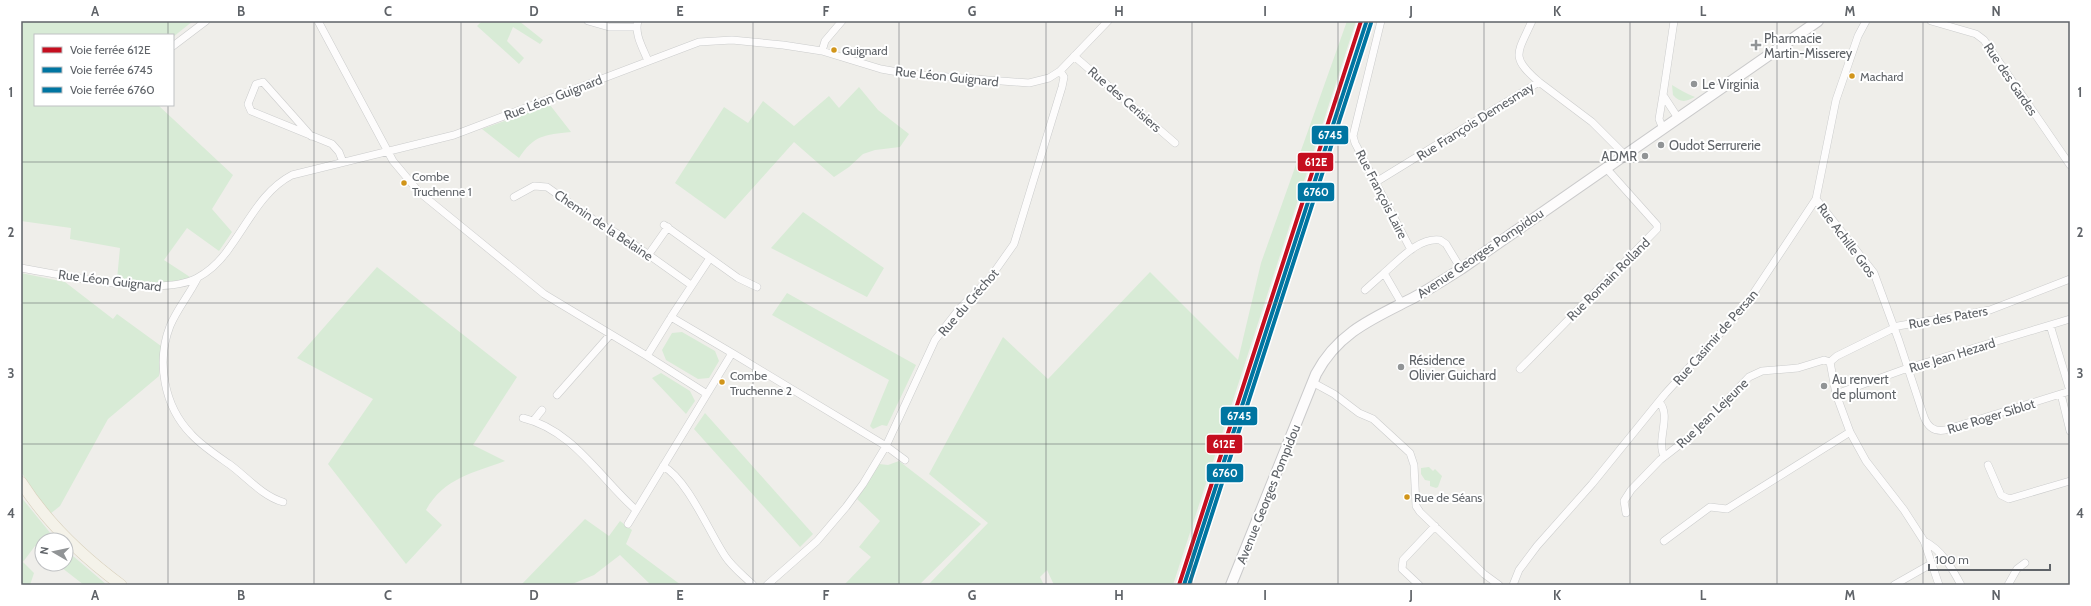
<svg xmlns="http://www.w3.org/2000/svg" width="2091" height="606" font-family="Cabin,sans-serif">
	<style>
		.green { fill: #d8ebd6 }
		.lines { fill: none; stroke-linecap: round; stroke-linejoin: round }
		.minor-casing { stroke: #cbcccc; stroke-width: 8 }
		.secondary-casing { stroke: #cacacb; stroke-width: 12 }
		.primary-casing { stroke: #d7ceb8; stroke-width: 12 }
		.minor { stroke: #fdfcfc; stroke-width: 7 }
		.secondary { stroke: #fdfcfc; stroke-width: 10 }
		.primary { stroke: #f4f2e9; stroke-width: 11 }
		.rail-1-casing { stroke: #fff; stroke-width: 7 }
		.rail-2-casing { stroke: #fff; stroke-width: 7 }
		.rail-3-casing { stroke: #fff; stroke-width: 7 }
		.rail-1 { stroke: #c50e1f; stroke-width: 4 }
		.rail-2 { stroke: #0075a1; stroke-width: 4 }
		.rail-3 { stroke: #0075a1; stroke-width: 4 }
		.grid { fill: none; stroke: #5f6368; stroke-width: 1; stroke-opacity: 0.55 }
		.poi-dot { fill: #919496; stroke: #fff; stroke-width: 1.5 }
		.bus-dot { fill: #d1951a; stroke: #fff; stroke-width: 1.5 }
		.labels { text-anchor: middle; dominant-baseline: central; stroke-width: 4; stroke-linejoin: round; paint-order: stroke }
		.bus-label { font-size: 12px; fill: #5f6368; stroke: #fff; text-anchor: start }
		.poi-label { font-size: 13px; fill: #5f6368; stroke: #fff; text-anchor: start }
		.street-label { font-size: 13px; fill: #5f6368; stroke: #fff }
		.line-badge { stroke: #fff; stroke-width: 1.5 }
		.badge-label { font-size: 11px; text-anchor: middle; font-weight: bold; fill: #fff }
		.neatline { fill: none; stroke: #5f6368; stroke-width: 1.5 }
		.grid-label { font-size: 13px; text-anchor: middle; font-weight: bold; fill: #5f6368 }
	</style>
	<rect width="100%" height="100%" fill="#efeeea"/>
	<path class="green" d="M21,21H193L173,37V35H35V105H158L233,175L212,209L232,232L219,251L187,228L164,260L190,277C166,288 142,282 117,279L120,248L70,239L71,228L21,221Z
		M482,21H519L543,40L540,44L513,27L507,41L524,58L519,64L477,26Z
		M1347,21H1356L1173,585H1054L1047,570L1040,577L1044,585H928L988,523L929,474L1003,337L1048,379L1150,272L1238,360L1261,263Z
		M1672,85C1679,89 1687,94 1695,97C1686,102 1680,103 1673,95Z
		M859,87L878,110L909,134L900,147L875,150L863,154L849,167L834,177L794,142L725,219L675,183L724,107L748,123L763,101L794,126L829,96L839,108Z
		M550,105L571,132C544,135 534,135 519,158L482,129Z
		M803,212L884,268L867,297L771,248Z
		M377,267L517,377L473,445L505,461C473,473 444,478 426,510L442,525L406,564L328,464L373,399L297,358Z
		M21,273L65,282L113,319L117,314L161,346L159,376L108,419L60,506L50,514L21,472Z
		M787,293L916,365L887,426L882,425L873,429L870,426L889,380L772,315Z
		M682,332L715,351L719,361L709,378L698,379L666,360L662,350L672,333Z
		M661,373L690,391L695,401L686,414L652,378Z
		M705,413L813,534L800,547L694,429Z
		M899,461L981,524L919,585H844L871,557L859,547L880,521L857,499L879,464L888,465Z
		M1429,467L1433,471L1435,469L1442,476L1438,487L1436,488L1430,486V481L1425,480L1421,474V468Z
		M21,497L56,540H42V551L35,546L23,562L34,573L30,585H21Z
		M585,519L609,536L620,521L632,530L626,544L681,585H651L620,555L594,575L570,585H521Z
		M66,550L107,585H84L57,564H66Z"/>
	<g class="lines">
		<g class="minor-casing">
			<path id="minor" d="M318,21L393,161L419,192L544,294L647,356
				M588,21L609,27H636
				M638,21C634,34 643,48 648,61
				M1381,21L1353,136L1355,143L1411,250
				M1532,21C1517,54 1510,57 1539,82
				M1931,21L1976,34L1984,40L2070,165
				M173,46L206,21
				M822,51L825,41L842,21
				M1074,56L1175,143
				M1663,95L1674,21
				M1663,129L1659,119L1663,95L1678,118
				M311,136L263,82L256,84L248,104L251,111L332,144L339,152L343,162
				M1376,182L1539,82L1592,122L1625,155
				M514,197L534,186L547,187L597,222L625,238L691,285
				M1816,199L1874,273L1899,341L1924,417C1928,427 1934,432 1945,430L2070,391
				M664,225L738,278L757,287
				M649,254L668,227
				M21,268C64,275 160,298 197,278C210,271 222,259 230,247C249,221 263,190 292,175L454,135L699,42L732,40L783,45L822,51L881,69L909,74L1029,83L1049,78L1060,71L1108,21
				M197,279C189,295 177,309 170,326C156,362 164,406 191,434C202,446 216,455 229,464C247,477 262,496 283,502
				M1365,290L1384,273
				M1402,304L1384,273C1399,260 1419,237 1440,240L1446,244L1461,269
				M671,317L710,258
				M2050,325L2070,391
				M732,353L886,446L905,460
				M1830,362L1837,356L1898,326L1990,310L2070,279
				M1830,362L1836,394L1850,432L1866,461L1904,510L1924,541L1939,585
				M1520,369L1657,229V225L1606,168
				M1312,382L1334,394L1359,413L1373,419L1410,453L1414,465L1416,506L1420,512L1484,574L1499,585
				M1836,394L1908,368L2070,319
				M2061,394L2070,431
				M557,395L610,335
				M1659,402C1672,415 1656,440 1664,456
				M523,418C573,430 599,477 636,510
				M534,420L542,410
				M1988,465L2001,495L2009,499L2070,481
				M663,466C688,480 709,532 725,556C732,567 744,576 753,585
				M1626,513L1624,501L1631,490L1660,460L1696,432L1749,377L1762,371L1798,368L1824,360L1830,362
				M628,524L732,353L671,317L647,356L707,394
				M1664,541L1710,507L1727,509L1850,432
				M1924,541C1942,550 1952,568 1961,585
				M767,585L817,541L846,507L863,484L886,446L935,340L960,308L990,278L1014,244L1062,87L1064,77L1060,71
				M1419,585L1402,569L1403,560L1435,526
				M1513,585L1519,570L1537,546L1592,484L1665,394L1745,306L1816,199L1836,100L1858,36L1866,21
				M1894,585L1931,564
				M2008,585L2017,569L2025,563"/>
		</g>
		<g class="secondary-casing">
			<path id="secondary" d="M1231,585L1316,374C1338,332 1374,318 1413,298C1430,289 1445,279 1461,269L1818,21"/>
		</g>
		<g class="primary-casing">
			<path id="primary" d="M21,482C47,523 82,556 121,585"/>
		</g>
		<use href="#minor" class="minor"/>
		<use href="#secondary" class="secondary"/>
		<use href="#primary" class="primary"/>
		<g class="rail-1-casing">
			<path id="rail-1" d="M1179,585L1361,21"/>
		</g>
		<g class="rail-2-casing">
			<path id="rail-2" d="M1184,585L1366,23"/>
		</g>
		<g class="rail-3-casing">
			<path id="rail-3" d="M1189,585L1371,23"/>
		</g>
		<use href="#rail-1" class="rail-1"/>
		<use href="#rail-2" class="rail-2"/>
		<use href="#rail-3" class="rail-3"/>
	</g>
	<path class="grid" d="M168,21V35M314,21V585M461,21V585M607,21V585M753,21V585M899,21V585M1046,21V585M1192,21V585M1338,21V585M1484,21V585M1630,21V585M1777,21V585M1923,21V585M168,105V585M21,162H2070M21,303H2070M21,444H2070"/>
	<g class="poi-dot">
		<path d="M1754 39h4v4h4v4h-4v4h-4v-4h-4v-4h4z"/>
		<circle cx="1694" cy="84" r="4"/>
		<circle cx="1661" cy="145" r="4"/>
		<circle cx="1645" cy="156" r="4"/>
		<circle cx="1401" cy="367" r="4"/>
		<circle cx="1824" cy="386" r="4"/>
	</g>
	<g class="bus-dot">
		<circle cx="834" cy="50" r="3.5"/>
		<circle cx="1852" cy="76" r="3.5"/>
		<circle cx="404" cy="183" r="3.5"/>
		<circle cx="722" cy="382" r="3.5"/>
		<circle cx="1407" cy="497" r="3.5"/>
	</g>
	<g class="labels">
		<g class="bus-label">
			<text x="842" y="50">Guignard</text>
			<text x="1860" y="76">Machard</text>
			<text x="412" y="176">Combe<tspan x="412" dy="15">Truchenne 1</tspan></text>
			<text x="730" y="375">Combe<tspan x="730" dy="15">Truchenne 2</tspan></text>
			<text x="1414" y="497">Rue de Séans</text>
		</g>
		<g class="poi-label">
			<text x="1764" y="38">Pharmacie<tspan x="1764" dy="15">Martin-Misserey</tspan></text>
			<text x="1702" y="84">Le Virginia</text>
			<text x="1669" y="145">Oudot Serrurerie</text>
			<text x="1637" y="156" text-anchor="end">ADMR</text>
			<text x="1409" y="360">Résidence<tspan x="1409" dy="15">Olivier Guichard</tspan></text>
			<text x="1832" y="379">Au renvert<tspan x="1832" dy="15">de plumont</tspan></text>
		</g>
		<g class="street-label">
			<text transform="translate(947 76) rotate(6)">Rue Léon Guignard</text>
			<text transform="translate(2011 79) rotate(56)">Rue des Gardes</text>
			<text transform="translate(553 97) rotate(-21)">Rue Léon Guignard</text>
			<text transform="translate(1125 99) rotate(41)">Rue des Cerisiers</text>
			<text transform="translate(1475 121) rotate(-32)">Rue François Demesmay</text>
			<text transform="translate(1382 194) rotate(63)">Rue François Laire</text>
			<text transform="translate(604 225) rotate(34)">Chemin de la Belaine</text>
			<text transform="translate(1847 240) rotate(53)">Rue Achille Gros</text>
			<text transform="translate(1480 253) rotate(-34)">Avenue Georges Pompidou</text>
			<text transform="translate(1608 279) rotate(-45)">Rue Romain Rolland</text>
			<text transform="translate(110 280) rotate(7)">Rue Léon Guignard</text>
			<text transform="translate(968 302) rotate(-49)">Rue du Créchot</text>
			<text transform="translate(1948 317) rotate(-10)">Rue des Paters</text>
			<text transform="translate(1715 337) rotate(-49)">Rue Casimir de Persan</text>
			<text transform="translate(1952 355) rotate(-17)">Rue Jean Hezard</text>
			<text transform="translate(1712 413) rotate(-44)">Rue Jean Lejeune</text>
			<text transform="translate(1991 416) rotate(-17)">Rue Roger Siblot</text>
			<text transform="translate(1268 494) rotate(-68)">Avenue Georges Pompidou</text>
		</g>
	</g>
	<g class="line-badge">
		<rect x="1311" y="125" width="38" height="20" rx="4" fill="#0075a1"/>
		<rect x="1297" y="152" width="37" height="20" rx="4" fill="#c50e1f"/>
		<rect x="1297" y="182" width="38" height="20" rx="4" fill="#0075a1"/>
		<rect x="1220" y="406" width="38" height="20" rx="4" fill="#0075a1"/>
		<rect x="1206" y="434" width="37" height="20" rx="4" fill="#c50e1f"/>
		<rect x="1206" y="463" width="38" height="20" rx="4" fill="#0075a1"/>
	</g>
	<g class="badge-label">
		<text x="1330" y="139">6745</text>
		<text x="1316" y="166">612E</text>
		<text x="1316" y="196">6760</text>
		<text x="1239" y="420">6745</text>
		<text x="1224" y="448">612E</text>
		<text x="1225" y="477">6760</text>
	</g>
	<rect width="2091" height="606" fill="none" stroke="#ffffff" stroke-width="44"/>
	<rect x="34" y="34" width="140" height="72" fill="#ffffff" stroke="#bfc1c3"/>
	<rect x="42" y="47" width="20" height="6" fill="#c50e1f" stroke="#bfc1c3"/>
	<text x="70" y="54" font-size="12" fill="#5f6368">Voie ferrée 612E</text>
	<rect x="42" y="67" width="20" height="6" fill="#0075a1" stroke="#bfc1c3"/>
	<text x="70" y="74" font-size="12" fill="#5f6368">Voie ferrée 6745</text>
	<rect x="42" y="87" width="20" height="6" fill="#0075a1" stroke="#bfc1c3"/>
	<text x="70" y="94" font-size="12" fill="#5f6368">Voie ferrée 6760</text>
	<g transform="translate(54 552) rotate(279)"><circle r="19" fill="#ffffff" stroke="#bfc1c3"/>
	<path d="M0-3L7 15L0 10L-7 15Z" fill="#919496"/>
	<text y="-6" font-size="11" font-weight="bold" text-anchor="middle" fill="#5f6368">N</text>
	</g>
	<path d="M1929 564v6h121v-6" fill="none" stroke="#5f6368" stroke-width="2"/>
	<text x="1935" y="564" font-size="12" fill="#5f6368" stroke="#ffffff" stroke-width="3" paint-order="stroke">100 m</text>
	<rect x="22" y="22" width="2047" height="562" class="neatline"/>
	<g class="grid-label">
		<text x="95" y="16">A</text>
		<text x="241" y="16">B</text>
		<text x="388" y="16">C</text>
		<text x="534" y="16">D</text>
		<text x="680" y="16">E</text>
		<text x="826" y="16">F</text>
		<text x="972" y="16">G</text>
		<text x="1119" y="16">H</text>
		<text x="1265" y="16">I</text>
		<text x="1411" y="16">J</text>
		<text x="1557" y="16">K</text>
		<text x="1703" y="16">L</text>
		<text x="1850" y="16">M</text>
		<text x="1996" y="16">N</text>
		<text x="11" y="97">1</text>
		<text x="2080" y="97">1</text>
		<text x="11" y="237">2</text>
		<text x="2080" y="237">2</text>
		<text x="11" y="378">3</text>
		<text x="2080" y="378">3</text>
		<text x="11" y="518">4</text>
		<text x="2080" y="518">4</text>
		<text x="95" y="600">A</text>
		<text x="241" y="600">B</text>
		<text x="388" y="600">C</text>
		<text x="534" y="600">D</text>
		<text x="680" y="600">E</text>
		<text x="826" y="600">F</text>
		<text x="972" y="600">G</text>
		<text x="1119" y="600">H</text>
		<text x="1265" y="600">I</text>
		<text x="1411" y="600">J</text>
		<text x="1557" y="600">K</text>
		<text x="1703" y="600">L</text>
		<text x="1850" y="600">M</text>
		<text x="1996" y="600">N</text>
	</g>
</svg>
